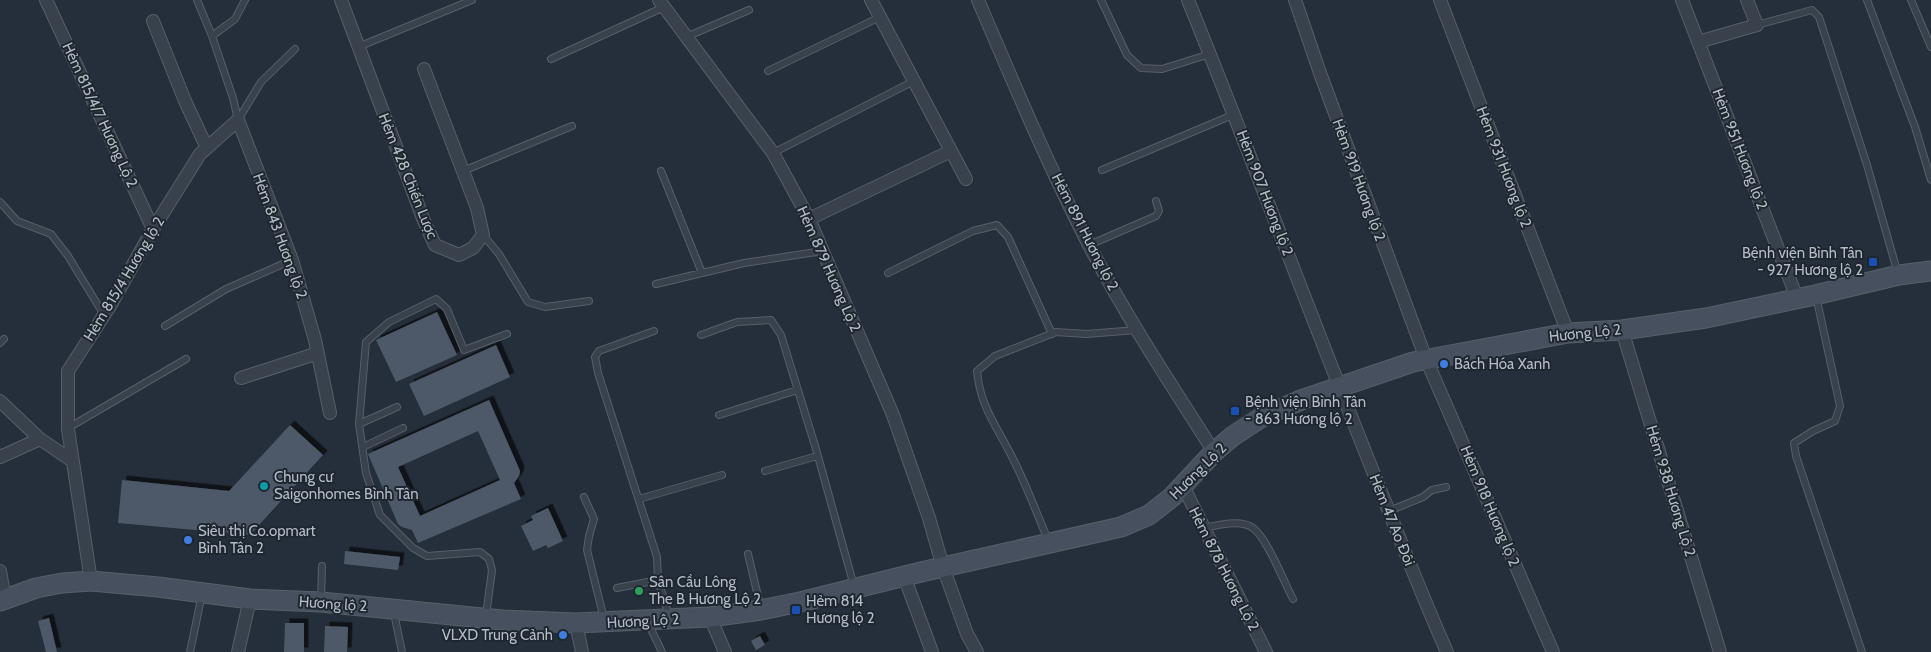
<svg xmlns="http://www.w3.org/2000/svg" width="1931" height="652" font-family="Cabin,sans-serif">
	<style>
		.building { fill: #4e5967; fill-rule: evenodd; filter: url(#shadow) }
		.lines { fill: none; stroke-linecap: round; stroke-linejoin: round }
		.service-casing { stroke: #575f69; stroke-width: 8 }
		.minor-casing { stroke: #575f69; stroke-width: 14 }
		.secondary-casing { stroke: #575f69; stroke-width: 21 }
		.service { stroke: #39414c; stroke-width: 6 }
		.minor { stroke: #39414c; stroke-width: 12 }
		.secondary { stroke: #47505e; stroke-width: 19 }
		.transit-dot { fill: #1a4fb4; stroke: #1e2630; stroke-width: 2 }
		.shop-dot { fill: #3f7fe0; stroke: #1e2630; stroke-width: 2 }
		.culture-dot { fill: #0f9aa8; stroke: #1e2630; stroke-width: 2 }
		.leisure-dot { fill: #2e9e5b; stroke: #1e2630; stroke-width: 2 }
		.labels { text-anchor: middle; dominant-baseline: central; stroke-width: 4; stroke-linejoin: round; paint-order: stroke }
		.street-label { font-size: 15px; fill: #b4bcc7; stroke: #1e2630 }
		.poi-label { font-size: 15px; fill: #b4bcc7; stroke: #1e2630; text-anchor: start }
	</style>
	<defs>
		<filter id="shadow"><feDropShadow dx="4.5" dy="-4.5" stdDeviation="0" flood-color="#0009"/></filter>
	</defs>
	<rect width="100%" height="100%" fill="#252f3b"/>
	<path class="building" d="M437,312L457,355L396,382L376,340Z
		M496,345L510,377L424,416L409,384Z
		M489,400L520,471L519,476L514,483L521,499L418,543L412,530L402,527L398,524L368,454ZM478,431L500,480L420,516L398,467Z
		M290,425L323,455L250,535L118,523L122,480L229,491Z
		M548,508L563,541L548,548L546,545L533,551L521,526L533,520L531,516Z
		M345,551L400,557L398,570L344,564Z
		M49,618L57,652H46L38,621Z
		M285,623H304V652H284Z
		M325,626L348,627L347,652H324Z
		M760,636L765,645L756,650L751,641Z"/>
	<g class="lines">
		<g class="service-casing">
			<path id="service" d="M197,0L212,36
				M1101,0L1127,55L1141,68L1162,69L1210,54
				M1867,0L1915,127L1931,180
				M1911,0L1931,47
				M1757,25L1812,10L1819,17L1867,165L1898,274
				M686,37L749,10
				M358,47L472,0
				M551,59L664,7
				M768,71L880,17
				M238,120L233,98L212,36L235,19L245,0
				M238,120L261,82L295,49
				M773,153L914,81
				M1102,170L1235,114
				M463,171L572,126
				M661,171L702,273
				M0,202L17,221L51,234L68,256L104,315
				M483,235L499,254L528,302L545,307L589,301
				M1089,245L1156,216L1159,211L1156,201
				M888,273L973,231L997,225L1008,237L1052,334
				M656,284L744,263L823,251
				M1816,296L1840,406L1835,421L1813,431L1794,443L1796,456L1862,652
				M165,326L226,289L292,260
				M654,331L599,351L595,357L598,373L657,557L658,580L669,616
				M701,335L737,322L771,320L781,335L816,449L854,586
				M0,343L4,339
				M719,415L797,390
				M359,424L397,407
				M68,428L186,359
				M363,447L403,428
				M765,471L817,456
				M584,497L594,519L589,536L587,550L604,619
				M639,499L722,475
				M1389,511L1423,497L1432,490L1446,487
				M1204,528C1217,525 1241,519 1253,528C1267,538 1284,582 1293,599
				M1049,542C1036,512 1025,481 1010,453C995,424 980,405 977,371L995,356L1056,332L1086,334L1137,330
				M748,554L761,609
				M617,588L658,580
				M321,601L322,566
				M394,613L402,652
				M486,616L492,570L489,559L480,552L427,556L413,548L380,515L366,473L359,424L366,342L389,322L436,299L447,309L464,350L507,334
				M648,623L662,652
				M190,652L202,594"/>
		</g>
		<g class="minor-casing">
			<path id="minor" d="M46,0L153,229
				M341,0L424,221L435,245L459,255L473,248L483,235L477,208L424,69
				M659,0L773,153L809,219L893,415L929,518L943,567L967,634L977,652
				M871,0L966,179
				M978,0C1013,82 1048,165 1089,245C1126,317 1171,384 1214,452
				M1188,0C1252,157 1311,317 1374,474C1398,534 1421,594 1447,652
				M1295,0L1320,73L1426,359L1553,652
				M1440,0L1568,333
				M1682,0L1797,298
				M153,21L185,101L207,148
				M1698,42L1757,25L1747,0
				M809,219L951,151
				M1622,330L1720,652
				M241,378L318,353
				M0,401L40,439L71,460
				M0,457L40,439
				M1183,486L1266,652
				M0,571L5,599
				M904,576L932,652
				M91,581L68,429V371L110,306L153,229L200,154L238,120L292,260L315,340L330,413
				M710,617L725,652
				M576,623L582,652
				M238,652L250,599"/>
		</g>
		<g class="secondary-casing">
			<path id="secondary" d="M0,601L36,588L62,583L91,581L158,587L250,599L321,602L502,620L576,623L710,617L761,610L800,602L921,572L1121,527L1149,515L1172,497L1214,452L1233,436L1262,417L1301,400L1413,362L1568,333L1622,330L1706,318L1815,295L1899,275L1931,271"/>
		</g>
		<use href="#service" class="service"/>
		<use href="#minor" class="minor"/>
		<use href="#secondary" class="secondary"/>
	</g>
	<g class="transit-dot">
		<rect x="1868" y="257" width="10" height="10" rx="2.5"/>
		<rect x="1230" y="406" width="10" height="10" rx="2.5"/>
		<rect x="791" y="605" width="10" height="10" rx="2.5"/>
	</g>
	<g class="shop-dot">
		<circle cx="1444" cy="364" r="5"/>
		<circle cx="188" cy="540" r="5"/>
		<circle cx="563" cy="635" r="5"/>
	</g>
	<circle class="culture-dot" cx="264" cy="486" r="5"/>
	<circle class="leisure-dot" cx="639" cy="591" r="5"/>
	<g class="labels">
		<g class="street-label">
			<text transform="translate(100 115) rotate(65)">Hẻm 815/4/7 Hương Lộ 2</text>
			<text transform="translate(1740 149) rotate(69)">Hẻm 951 Hương lộ 2</text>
			<text transform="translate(1504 167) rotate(69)">Hẻm 931 Hương lộ 2</text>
			<text transform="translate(408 176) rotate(68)">Hẻm 428 Chiến Lược</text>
			<text transform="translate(1359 180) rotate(70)">Hẻm 919 Hương lộ 2</text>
			<text transform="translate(1265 193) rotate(69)">Hẻm 907 Hương lộ 2</text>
			<text transform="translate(1085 232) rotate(63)">Hẻm 891 Hương lộ 2</text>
			<text transform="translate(280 236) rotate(70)">Hẻm 843 Hương lộ 2</text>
			<text transform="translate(829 269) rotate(66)">Hẻm 879 Hương Lộ 2</text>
			<text transform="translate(124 279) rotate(-59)">Hẻm 815/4 Hương lộ 2</text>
			<text transform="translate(1585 333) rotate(-6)">Hương Lộ 2</text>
			<text transform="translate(1198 471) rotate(-45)">Hương Lộ 2</text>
			<text transform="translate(1671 491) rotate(73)">Hẻm 938 Hương Lộ 2</text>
			<text transform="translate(1490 506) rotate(67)">Hẻm 918 Hương lộ 2</text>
			<text transform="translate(1392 520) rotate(68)">Hẻm 47 Ao Đôi</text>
			<text transform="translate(1224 569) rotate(63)">Hẻm 878 Hương Lộ 2</text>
			<text transform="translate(333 604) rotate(4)">Hương lộ 2</text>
			<text transform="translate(643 621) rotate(-3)">Hương Lộ 2</text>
		</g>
		<g class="poi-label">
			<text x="1863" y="253" text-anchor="end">Bệnh viện Bình Tân<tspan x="1863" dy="17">- 927 Hương lộ 2</tspan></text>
			<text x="1454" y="364">Bách Hóa Xanh</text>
			<text x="1245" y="402">Bệnh viện Bình Tân<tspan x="1245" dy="17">- 863 Hương lộ 2</tspan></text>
			<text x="274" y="477">Chung cư<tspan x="274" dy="17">Saigonhomes Bình Tân</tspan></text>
			<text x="198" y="531">Siêu thị Co.opmart<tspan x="198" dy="17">Bình Tân 2</tspan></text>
			<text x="649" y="582">Sân Cầu Lông<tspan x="649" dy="17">The B Hương Lộ 2</tspan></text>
			<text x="806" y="601">Hẻm 814<tspan x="806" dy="17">Hương lộ 2</tspan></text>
			<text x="553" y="635" text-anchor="end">VLXD Trung Cảnh</text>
		</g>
	</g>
</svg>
